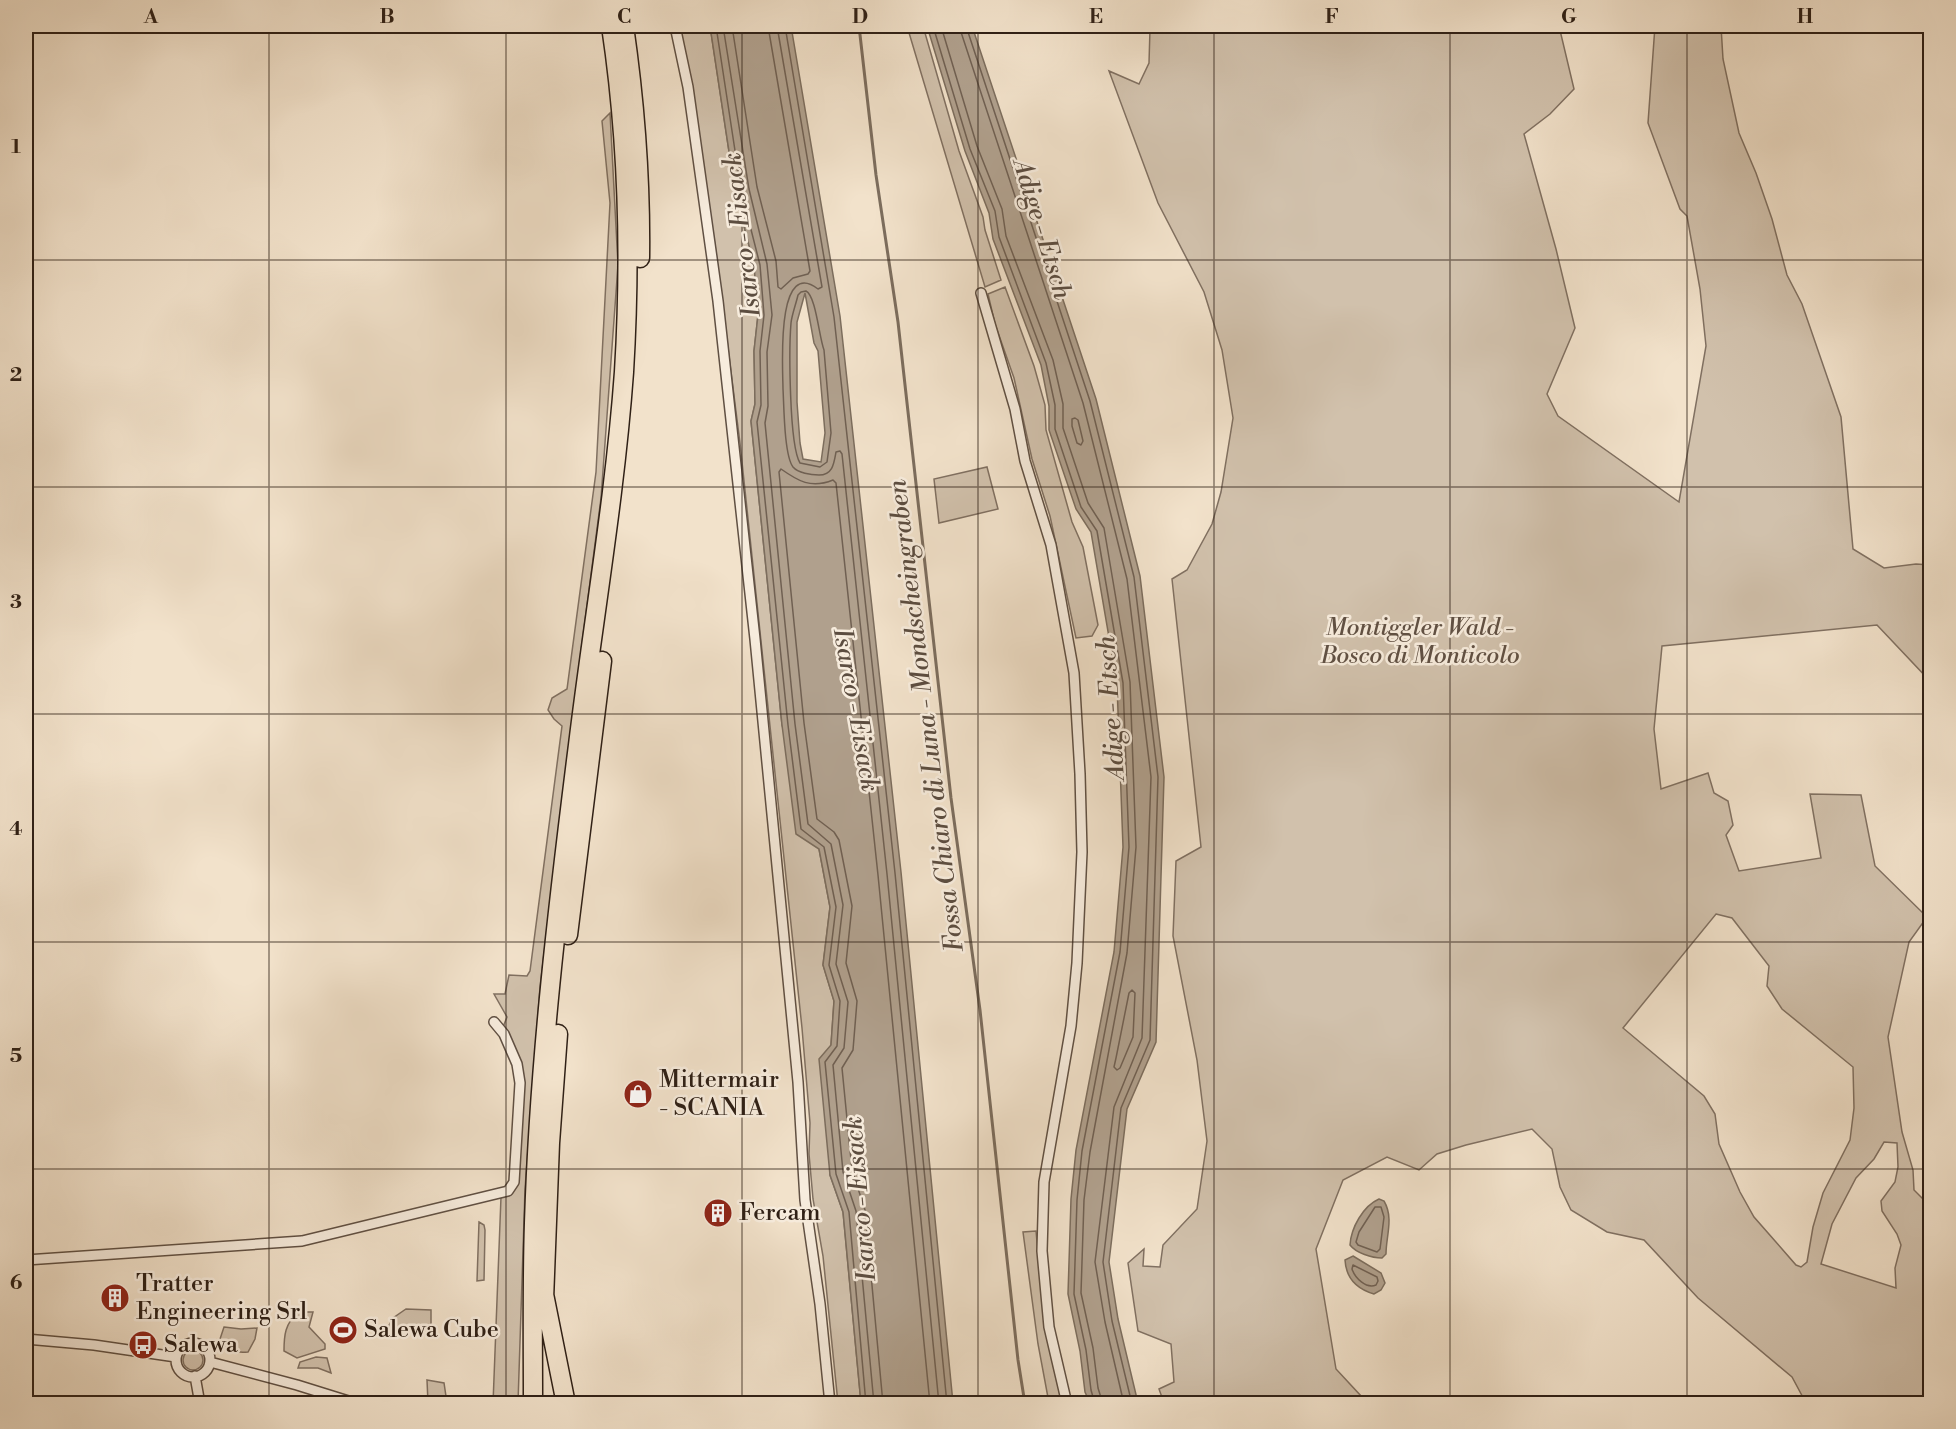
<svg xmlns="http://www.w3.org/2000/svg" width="1956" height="1429" font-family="'Libre Bodoni',serif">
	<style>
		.green { fill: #d1c1ac; stroke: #807061; stroke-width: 1.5; fill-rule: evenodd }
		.water { fill: #b0a08d; stroke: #7c6d5d; stroke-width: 1.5; fill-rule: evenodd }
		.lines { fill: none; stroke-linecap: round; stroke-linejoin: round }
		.shore { stroke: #706052; stroke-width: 1.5 }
		.stream { stroke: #7c6d5d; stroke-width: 3 }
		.street-casing { stroke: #605043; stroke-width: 12 }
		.highway-casing { stroke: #2f2016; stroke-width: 21 }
		.street { stroke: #f7ecdd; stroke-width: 9 }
		.highway { stroke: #f2e2cb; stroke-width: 18 }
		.grid { fill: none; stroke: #2f2016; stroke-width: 1.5; stroke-opacity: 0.55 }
		.labels { text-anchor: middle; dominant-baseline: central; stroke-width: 5; stroke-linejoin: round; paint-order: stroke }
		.park-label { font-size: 24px; font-style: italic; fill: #605043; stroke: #f7ecdd }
		.poi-label { font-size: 24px; fill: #2f2016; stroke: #f7ecdd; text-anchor: start }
		.water-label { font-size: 26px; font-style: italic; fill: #5c4d40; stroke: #f7ecdd }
		.neatline { fill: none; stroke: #2f2016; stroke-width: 2 }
		.grid-label { font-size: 20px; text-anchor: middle; font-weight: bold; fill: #2f2016 }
	</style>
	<rect width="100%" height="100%" fill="#f2e2cb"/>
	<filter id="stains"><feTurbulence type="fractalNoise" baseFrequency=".00333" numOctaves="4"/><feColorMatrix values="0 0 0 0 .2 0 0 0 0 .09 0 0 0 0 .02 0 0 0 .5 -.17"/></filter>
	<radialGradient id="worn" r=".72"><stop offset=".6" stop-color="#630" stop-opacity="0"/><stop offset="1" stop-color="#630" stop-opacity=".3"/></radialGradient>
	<path class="green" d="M678,26H710L735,191L754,265L758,315L754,351L755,404L751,421L782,725L819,849L830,907L823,965L834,1001L831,1045L830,1175L843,1212L861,1403H838L823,1256L813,1199L809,1154L810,1123L802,1028L740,443L715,245Z
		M907,26H923L959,151L983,217L985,230L1001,280L985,287Z
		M1145,26H1559L1574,89L1550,114L1524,134L1556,249L1575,328L1547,394L1558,416L1679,502L1706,346L1700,289L1687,216L1680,209L1648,123L1655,26H1721L1723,59L1739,133L1756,173L1772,219L1787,275L1802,304L1841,417L1853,549L1884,568L1916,564L1930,565V681L1877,625L1662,646L1654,729L1661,789L1708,773L1714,793L1728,801L1733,825L1726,835L1739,871L1821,858L1810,794L1861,795L1875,866L1927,917L1909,942L1888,1037L1902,1132L1913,1170L1914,1190L1930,1206V1403H1806L1792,1377L1698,1298L1644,1240L1607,1232L1571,1210L1560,1187L1552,1149L1532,1129L1466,1145L1437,1154L1419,1170L1387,1157L1343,1180L1316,1249L1336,1369L1361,1396L1363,1403H1164L1159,1389L1174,1382L1171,1344L1138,1331L1128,1263L1144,1249L1143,1266L1160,1267L1163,1245L1197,1209L1207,1141L1197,1060L1173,936L1176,861L1201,847L1172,579L1187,570L1212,524L1221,492L1233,418L1222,350L1204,292L1158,203L1109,71L1139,84L1149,63L1150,29ZM1716,914L1732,918L1769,966L1767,986L1782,1009L1853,1067L1854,1108L1850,1140L1823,1193L1813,1227L1807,1262L1801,1267L1796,1265L1754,1217L1740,1192L1719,1144L1715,1114L1704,1096L1623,1028ZM1884,1142L1897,1143L1898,1167L1895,1182L1881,1201L1882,1211L1897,1234L1901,1245L1895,1268L1896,1288L1821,1264L1832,1224L1856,1178L1874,1159Z
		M610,113L618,265L601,498L569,743L540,987L525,1189L518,1403L493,1404L501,1197L510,1194L524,1080L503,1027L507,1017L494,994H505L509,975L527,976L530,971L562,726L554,719L548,710L552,698L567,689L596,472L610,203L602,121Z
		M1005,287L1034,366L1045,405L1046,430L1072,522L1083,547L1098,625L1092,636L1076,638L1050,516L1032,459L1014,378L995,324L988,294Z
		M987,467L998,509L939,523L934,479Z
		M479,1222L484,1225L485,1230L484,1280L477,1281Z
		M1036,1231L1045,1330L1062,1403H1049L1038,1344L1023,1232Z
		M406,1309L431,1310V1331L388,1327L393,1318Z
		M298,1312H313L309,1327L325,1344V1349L297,1358L284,1351C284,1335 285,1324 298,1312Z
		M224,1327L241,1329L257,1328L255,1339L248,1352C235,1353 228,1351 219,1342Z
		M183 1360a10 10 0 1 1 20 0a10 10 0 1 1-20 0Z
		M316,1357L327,1358L331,1373L318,1368H298L300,1362Z
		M427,1380L444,1383L447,1403H428Z"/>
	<path class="water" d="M710,26H791L840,316L901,872L953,1403H861L843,1212L830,1175L819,1059L831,1045L834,1001L823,965L830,907L819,849L796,834L782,725L751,421L755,404L754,351L758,315L754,265L735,191ZM805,293L814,343L818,351L825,433L821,462L803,459L800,443L797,402V322Z
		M927,26H972L1096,399L1140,576L1164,777L1156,1042L1127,1109L1109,1262L1118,1319L1138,1403H1090L1085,1392L1080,1351L1068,1294L1071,1199L1076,1150L1114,952L1123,847L1117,684L1091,532L1076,509L1049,430V406L1041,365L993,239L989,213L965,151Z
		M1379,1199L1384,1201C1394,1218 1386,1236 1386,1254L1382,1258C1372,1258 1356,1253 1350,1245C1351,1228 1363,1206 1379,1199Z
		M1353,1256L1381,1273L1385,1283L1381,1290L1374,1294C1357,1289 1346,1279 1345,1260Z"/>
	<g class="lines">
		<path class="shore" d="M716,26L741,190L760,265L764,315L760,351L761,405L757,422L788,725L801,829L824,847L836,907L829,965L840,1001L837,1046L825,1062L836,1174L849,1212L866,1404
			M723,26L749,189L767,264L772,315L767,352L768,406L765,423L795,724L808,824L831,844L843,905L836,964L848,1002L844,1048L833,1065L843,1172L856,1211L874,1404
			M732,26L757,187L776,261L778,287L781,289L793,278L808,274L810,271L768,26
			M777,26L822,287L818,289C775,256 783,371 783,389C784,405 784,455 793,467C798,473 811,475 819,475C833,475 834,463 836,452L840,451L842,454L887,874L939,1404
			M785,26L834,317L895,873L947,1404
			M933,26L970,149L995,211L999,237L1046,363L1055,405V429L1081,507L1097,531L1123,683L1129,847L1120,952L1082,1151L1077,1200L1074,1294L1086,1350L1091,1390L1095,1404
			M941,26L977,146L1002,209L1006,236L1053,360L1063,404V428L1088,503L1104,528L1130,682L1136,847L1127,953L1090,1152L1084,1200L1081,1293L1093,1348L1098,1388L1103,1404
			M959,26L1083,403L1127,579L1151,777L1142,1038L1114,1107L1095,1262L1105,1322L1124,1404
			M966,26L1090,401L1134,577L1158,777L1150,1040L1121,1108L1103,1262L1112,1321L1132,1404
			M806,291C816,296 819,337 824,350L831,433L827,462L820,467L800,463C789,445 789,347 791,323C792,314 796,304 798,295L801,292Z
			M1075,418L1078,420L1083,441L1081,445L1077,443L1072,426V419Z
			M1132,990L1135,993L1133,1037L1120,1068L1117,1070L1114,1067L1116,1058L1129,993Z
			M1375,1207H1381L1384,1217L1380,1249L1377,1252L1358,1245L1356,1242L1359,1232Z
			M1353,1265L1377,1277L1378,1281L1376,1285C1366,1289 1355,1278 1352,1269Z
			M883,1404L865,1210L852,1170L842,1068L853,1050L857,1001L846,963L852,906L839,840L834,832L817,819L804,723L779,472L781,469C798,481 811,489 833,480L836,483L878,875L930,1404"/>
		<path class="stream" d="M859,26L876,175L898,322L951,798L980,1010L1018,1360L1025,1404"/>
		<g class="street-casing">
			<path id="street" d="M675,26L688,87L718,301L755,639L798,1082L805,1200L820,1304L830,1404
				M981,293L1015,409L1025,461L1051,545L1074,673L1080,774L1082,852L1077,963L1071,1026L1044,1182L1042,1251L1049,1327L1067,1404
				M26,1260L302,1241L508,1191L514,1182L520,1083L517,1064L504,1034L494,1022
				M26,1339L94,1345L176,1357
				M176 1360a17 17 0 1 1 34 0a17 17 0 1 1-34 0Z
				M210,1362L297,1385L358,1404
				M195,1376L200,1404"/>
		</g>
		<g class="highway-casing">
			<path id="highway" d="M624,26C635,102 641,180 640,258
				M568,935L602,661
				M544,1294L566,1404
				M544,1300L550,1143L558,1034
				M533,1404C533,1343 532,1283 534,1223C539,1063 558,904 578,745C593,621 615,497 624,372C631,257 628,140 611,26"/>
		</g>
		<use href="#street" class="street"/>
		<use href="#highway" class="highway"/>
	</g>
	<path class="grid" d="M269,26V1404M506,26V1404M742,26V1404M978,26V1404M1214,26V1404M1450,26V1404M1687,26V1404M26,260H1930M26,487H1930M26,714H1930M26,942H1930M26,1169H1930"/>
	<defs>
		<g id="shop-disc" transform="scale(1.5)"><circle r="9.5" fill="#8f2418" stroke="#f7ecdd"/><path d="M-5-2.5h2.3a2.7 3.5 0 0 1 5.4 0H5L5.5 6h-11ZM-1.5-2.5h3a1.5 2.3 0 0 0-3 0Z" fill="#fff"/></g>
		<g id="building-disc" transform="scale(1.5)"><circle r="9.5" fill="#8f2418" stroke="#f7ecdd"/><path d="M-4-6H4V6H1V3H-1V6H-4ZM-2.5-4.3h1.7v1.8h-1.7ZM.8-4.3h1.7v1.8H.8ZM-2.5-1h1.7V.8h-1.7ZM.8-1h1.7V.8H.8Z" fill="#fff"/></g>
		<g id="stadium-disc" transform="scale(1.5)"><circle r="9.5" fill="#8f2418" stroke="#f7ecdd"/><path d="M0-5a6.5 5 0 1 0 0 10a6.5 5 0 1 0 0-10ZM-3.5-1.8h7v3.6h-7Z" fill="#fff"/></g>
		<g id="bus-disc" transform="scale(1.5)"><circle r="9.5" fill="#8f2418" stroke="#f7ecdd"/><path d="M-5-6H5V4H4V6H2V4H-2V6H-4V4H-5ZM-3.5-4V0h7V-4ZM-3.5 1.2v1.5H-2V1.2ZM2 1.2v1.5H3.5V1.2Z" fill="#fff"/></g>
	</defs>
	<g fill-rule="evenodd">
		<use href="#shop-disc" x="638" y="1094"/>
		<use href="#building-disc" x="718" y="1213"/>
		<use href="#building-disc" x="115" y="1298"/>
		<use href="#stadium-disc" x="343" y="1330"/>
		<use href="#bus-disc" x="143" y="1345"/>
	</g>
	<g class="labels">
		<g class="park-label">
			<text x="1420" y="628">Montiggler Wald -<tspan x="1420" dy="28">Bosco di Monticolo</tspan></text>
		</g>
		<g class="poi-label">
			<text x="659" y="1080">Mittermair<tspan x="659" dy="28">- SCANIA</tspan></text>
			<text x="739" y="1213">Fercam</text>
			<text x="136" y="1284">Tratter<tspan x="136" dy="28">Engineering Srl</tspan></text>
			<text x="364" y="1330">Salewa Cube</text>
			<text x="164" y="1345">Salewa</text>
		</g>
		<g class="water-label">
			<text transform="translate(1042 229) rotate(73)">Adige - Etsch</text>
			<text transform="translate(742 235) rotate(-97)">Isarco - Eisack</text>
			<text transform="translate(1111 708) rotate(-94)">Adige - Etsch</text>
			<text transform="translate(856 710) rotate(80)">Isarco - Eisack</text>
			<text transform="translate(926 716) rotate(-97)">Fossa Chiaro di Luna - Mondscheingraben</text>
			<text transform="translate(860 1199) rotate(-95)">Isarco - Eisack</text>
		</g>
	</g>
	<rect width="1956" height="1429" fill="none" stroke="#f2e2cb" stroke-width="66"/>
	<rect x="33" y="33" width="1890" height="1363" class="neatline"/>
	<g class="grid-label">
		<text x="151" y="23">A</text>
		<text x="387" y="23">B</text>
		<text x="624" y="23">C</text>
		<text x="860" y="23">D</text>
		<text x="1096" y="23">E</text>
		<text x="1332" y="23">F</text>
		<text x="1569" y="23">G</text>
		<text x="1805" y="23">H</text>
		<text x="16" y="153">1</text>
		<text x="16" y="381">2</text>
		<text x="16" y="608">3</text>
		<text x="16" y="835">4</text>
		<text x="16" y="1062">5</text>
		<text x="16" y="1289">6</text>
	</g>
	<rect width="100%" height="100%" filter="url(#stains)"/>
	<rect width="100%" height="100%" fill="url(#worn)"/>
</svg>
